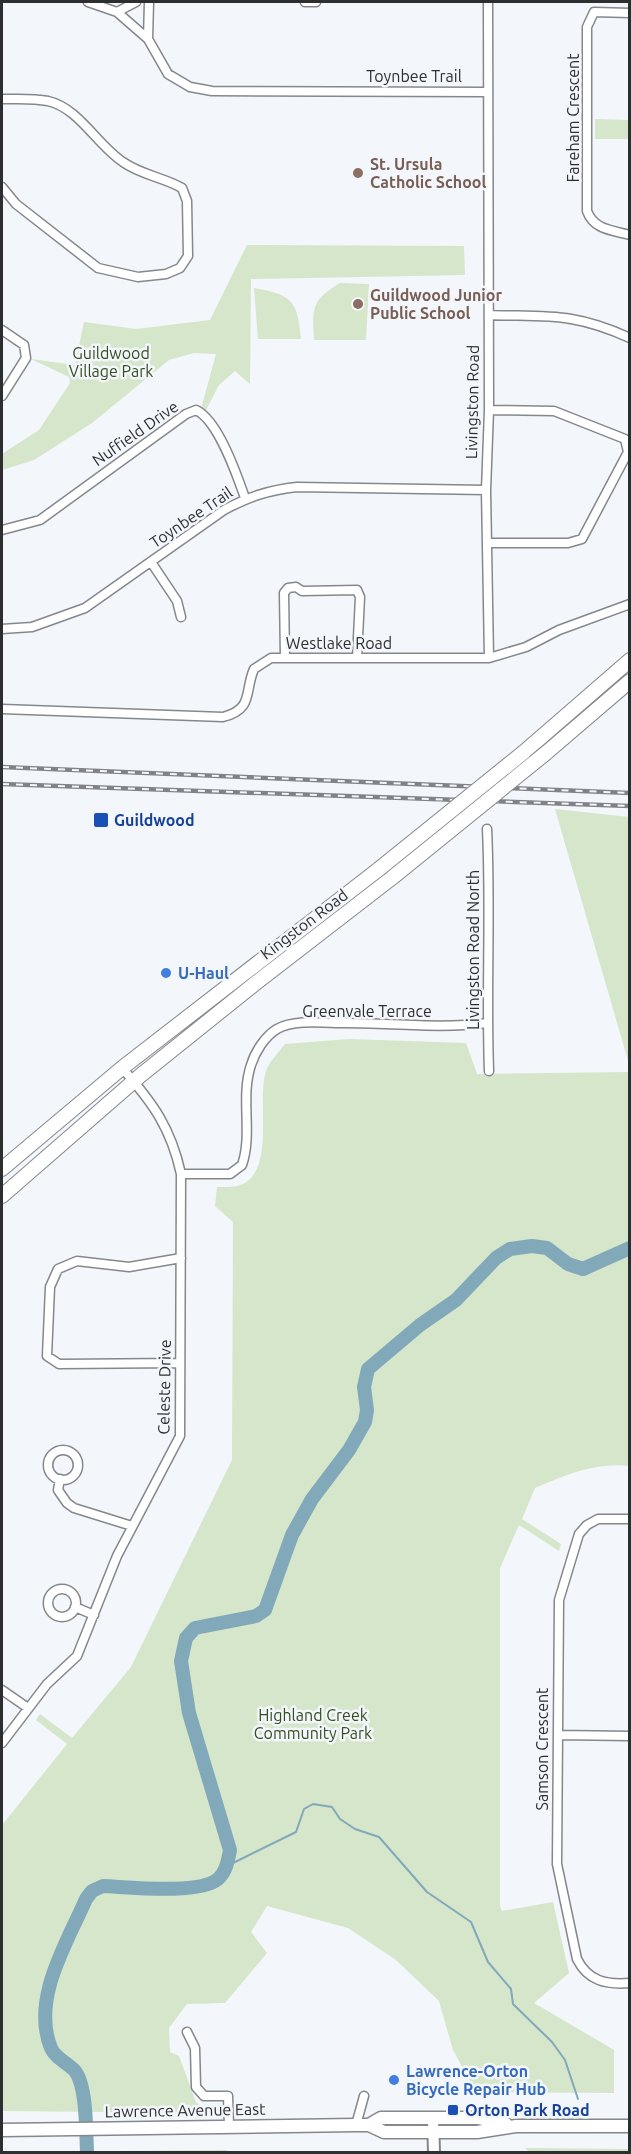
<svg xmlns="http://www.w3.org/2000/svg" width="631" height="2154" font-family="Ubuntu,sans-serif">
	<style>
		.green { fill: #d5e6cb }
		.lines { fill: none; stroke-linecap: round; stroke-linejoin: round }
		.stream { stroke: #81a9b9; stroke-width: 2 }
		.river { stroke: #81a9b9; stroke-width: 14 }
		.minor-casing { stroke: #84878b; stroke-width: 11 }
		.tertiary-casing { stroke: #84878b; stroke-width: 14 }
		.secondary-casing { stroke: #84878b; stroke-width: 15 }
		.primary-casing { stroke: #84878b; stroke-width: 16 }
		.minor { stroke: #fff; stroke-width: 8 }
		.tertiary { stroke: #fff; stroke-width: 10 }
		.secondary { stroke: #fff; stroke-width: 12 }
		.primary { stroke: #fff; stroke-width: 14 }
		.rail-casing { stroke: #808286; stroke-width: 4.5 }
		.rail { stroke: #f3f6fb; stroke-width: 2; stroke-dasharray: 7; stroke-linecap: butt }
		.primary-bridge-casing { stroke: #84878b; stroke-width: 16; stroke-linecap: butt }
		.primary-bridge { stroke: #fff; stroke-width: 14 }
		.education-dot { fill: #8d6e63; stroke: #f3f6fb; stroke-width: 2 }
		.transit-dot { fill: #1a4fb4; stroke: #f3f6fb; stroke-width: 2 }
		.shop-dot { fill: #3f7fe0; stroke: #f3f6fb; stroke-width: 2 }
		.labels { text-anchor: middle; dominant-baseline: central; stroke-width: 5; stroke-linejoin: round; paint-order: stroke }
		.street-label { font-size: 16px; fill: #2d2e30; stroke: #f3f6fb }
		.education-label { font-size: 16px; font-weight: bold; fill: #785e54; stroke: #f3f6fb; text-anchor: start }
		.park-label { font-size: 16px; fill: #334e1f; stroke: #f3f6fb }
		.transit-label { font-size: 16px; font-weight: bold; fill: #164399; stroke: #f3f6fb; text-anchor: start }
		.shop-label { font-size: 16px; font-weight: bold; fill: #366cbe; stroke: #f3f6fb; text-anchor: start }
	</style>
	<rect width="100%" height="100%" fill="#f3f6fb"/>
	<path class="green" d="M595,119L629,120V139H595Z
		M247,245L464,246L465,275L251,279L250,384L235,371L219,385L205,412L201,409L216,354L194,353L169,360L92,423L34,460L2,470V454L39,430L70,383L69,377L31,359L75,365L84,322L136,329L210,320Z
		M340,283L369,284L366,340H314C312,307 312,300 340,283Z
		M254,288C292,295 297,299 301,339H258Z
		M555,809L629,817V1064Z
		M349,1039L466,1043L477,1074L629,1072V1466C596,1462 565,1475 535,1488L522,1519L561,1544L559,1551L519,1525L500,1568V1906L502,1911L553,1902L569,1973L534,2003L614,2050V2093L476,2092L453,2050L439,2001L396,1960L348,1928L267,1906L251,1932L267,1953L225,2003L187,2004L169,2028L170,2052L179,2056L196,2102L210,2113L2,2111V1825L67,1744L36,1720L40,1714L72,1738L131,1667L232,1460L233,1222L215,1206L217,1187C227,1187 241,1188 249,1180C273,1158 257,1100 266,1071C269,1062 279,1052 285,1044Z
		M525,2148L629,2149L630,2152H529Z
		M227,2150V2152H7H20Z"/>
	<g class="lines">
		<path class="stream" d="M227,1866L296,1832L304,1809L313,1804L332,1807L340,1819L355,1829L379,1837L427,1892L471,1922L488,1962L511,1989L513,2004L552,2042L565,2060L578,2099"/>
		<path class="river" d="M87,2152C86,2132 87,2086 75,2071C68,2063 55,2058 51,2048C31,1999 67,1943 86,1899L92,1891L103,1886C128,1887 199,1895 218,1879C226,1872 228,1861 230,1850L189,1713L181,1661L186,1638L195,1628L256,1616L265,1610L292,1535L312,1499L349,1450L365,1422L367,1410L364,1387L368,1369L420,1325L456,1300L496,1258L510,1249L532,1246L547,1248L568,1264L583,1269L630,1248"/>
		<g class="minor-casing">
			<path id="minor" d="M88,2L117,12L148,39L168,74L190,87L212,91L488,92
				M305,2H316
				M488,2L489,410L486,490L489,658
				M117,12L136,2
				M630,13L594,12L587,27V211C594,230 612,230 630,235
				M148,39L149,2
				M2,99C17,99 33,98 48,101C79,108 97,145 123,162C141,175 163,177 182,188L187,201L188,256L180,268L166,274L138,277L98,268L16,204L2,187
				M489,315C548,317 573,312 630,338
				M2,330L24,345L26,358L2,396
				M2,530L40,520L186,414L196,410C218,420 237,475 245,498
				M488,543H568L582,539L628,452L625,439L554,411L489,410
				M151,562L177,601L181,617
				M2,629L32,627L85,608L224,510C248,497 269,490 297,487L486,490
				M285,658L284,593L288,588L296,587L302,591L357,590L360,597L357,658
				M2,709L223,717C254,709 244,692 254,669L271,658H489L526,647L559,630L630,604
				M487,829C491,910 486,990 489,1071
				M181,1174H230L242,1165C253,1133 240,1098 251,1065C255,1052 265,1036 277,1029C295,1019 325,1023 345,1023C392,1023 440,1029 487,1023
				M180,1363L59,1364L47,1356L50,1287L58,1269L77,1261L129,1267L181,1258
				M48 1465a15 15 0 1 1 30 0a15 15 0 1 1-30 0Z
				M60,1479L58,1490L67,1503L74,1508L132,1526
				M630,1519H598L587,1525L579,1534L559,1600L557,1864L577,1959C588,1981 606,1985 630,1983
				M48 1603a14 14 0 1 1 28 0a14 14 0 1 1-28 0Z
				M75,1607L94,1615
				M2,1690L28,1708
				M558,1735L630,1736
				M2,1743L47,1684L77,1656L117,1556L180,1436L181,1174C171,1128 153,1103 122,1068
				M187,2032L195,2048L196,2087L204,2096H228L229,2126
				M356,2125L364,2096"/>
		</g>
		<g class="tertiary-casing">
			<path id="tertiary" d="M433,2118L434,2152"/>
		</g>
		<g class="secondary-casing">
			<path id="secondary" d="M369,2125L381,2118H478L506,2124
				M2,2130L356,2125H369L384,2132H477L516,2126H630"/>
		</g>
		<g class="primary-casing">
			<path id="primary" d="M524,752L630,660
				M546,753L630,681
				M2,1169L122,1068L379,869
				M2,1196L141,1075L257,982L393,877"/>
		</g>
		<use href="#minor" class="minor"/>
		<use href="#tertiary" class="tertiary"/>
		<use href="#secondary" class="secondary"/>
		<use href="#primary" class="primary"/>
		<g class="rail-casing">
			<path id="rail" d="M2,767L630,793
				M2,784L630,806"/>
		</g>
		<use href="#rail" class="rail"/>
		<g class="primary-bridge-casing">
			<path id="primary-bridge" d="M379,869L524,752
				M393,877L546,753"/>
		</g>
		<use href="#primary-bridge" class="primary-bridge"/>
	</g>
	<g class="education-dot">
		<circle cx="358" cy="173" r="6"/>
		<circle cx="358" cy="304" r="6"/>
	</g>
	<g class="transit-dot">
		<rect x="93" y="812" width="16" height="16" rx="3"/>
		<rect x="447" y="2104" width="12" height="12" rx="3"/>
	</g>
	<g class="shop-dot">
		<circle cx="166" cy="973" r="6"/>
		<circle cx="394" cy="2080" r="6"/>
	</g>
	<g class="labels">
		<g class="street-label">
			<text x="414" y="76">Toynbee Trail</text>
			<text transform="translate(573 118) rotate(-90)">Fareham Crescent</text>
			<text transform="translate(472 402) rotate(-89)">Livingston Road</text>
			<text transform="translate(135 433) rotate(-35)">Nuffield Drive</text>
			<text transform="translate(191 517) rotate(-34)">Toynbee Trail</text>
			<text x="339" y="643">Westlake Road</text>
			<text transform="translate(304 924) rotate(-37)">Kingston Road</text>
			<text transform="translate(473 950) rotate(-90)">Livingston Road North</text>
			<text x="367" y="1011">Greenvale Terrace</text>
			<text transform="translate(164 1387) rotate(-89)">Celeste Drive</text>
			<text transform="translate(542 1749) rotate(-90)">Samson Crescent</text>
			<text transform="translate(185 2110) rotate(-1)">Lawrence Avenue East</text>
		</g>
		<g class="education-label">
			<text x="370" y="164">St. Ursula<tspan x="370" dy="18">Catholic School</tspan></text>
			<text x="370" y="295">Guildwood Junior<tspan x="370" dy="18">Public School</tspan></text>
		</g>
		<g class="park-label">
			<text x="111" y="353">Guildwood<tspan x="111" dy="18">Village Park</tspan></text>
			<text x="313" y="1715">Highland Creek<tspan x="313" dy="18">Community Park</tspan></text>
		</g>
		<g class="transit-label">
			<text x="114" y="820">Guildwood</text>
			<text x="465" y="2110">Orton Park Road</text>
		</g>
		<g class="shop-label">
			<text x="178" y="973">U-Haul</text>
			<text x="406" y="2071">Lawrence-Orton<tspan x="406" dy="18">Bicycle Repair Hub</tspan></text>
		</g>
	</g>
	<rect width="631" height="2154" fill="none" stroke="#2d2e30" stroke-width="6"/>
</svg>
